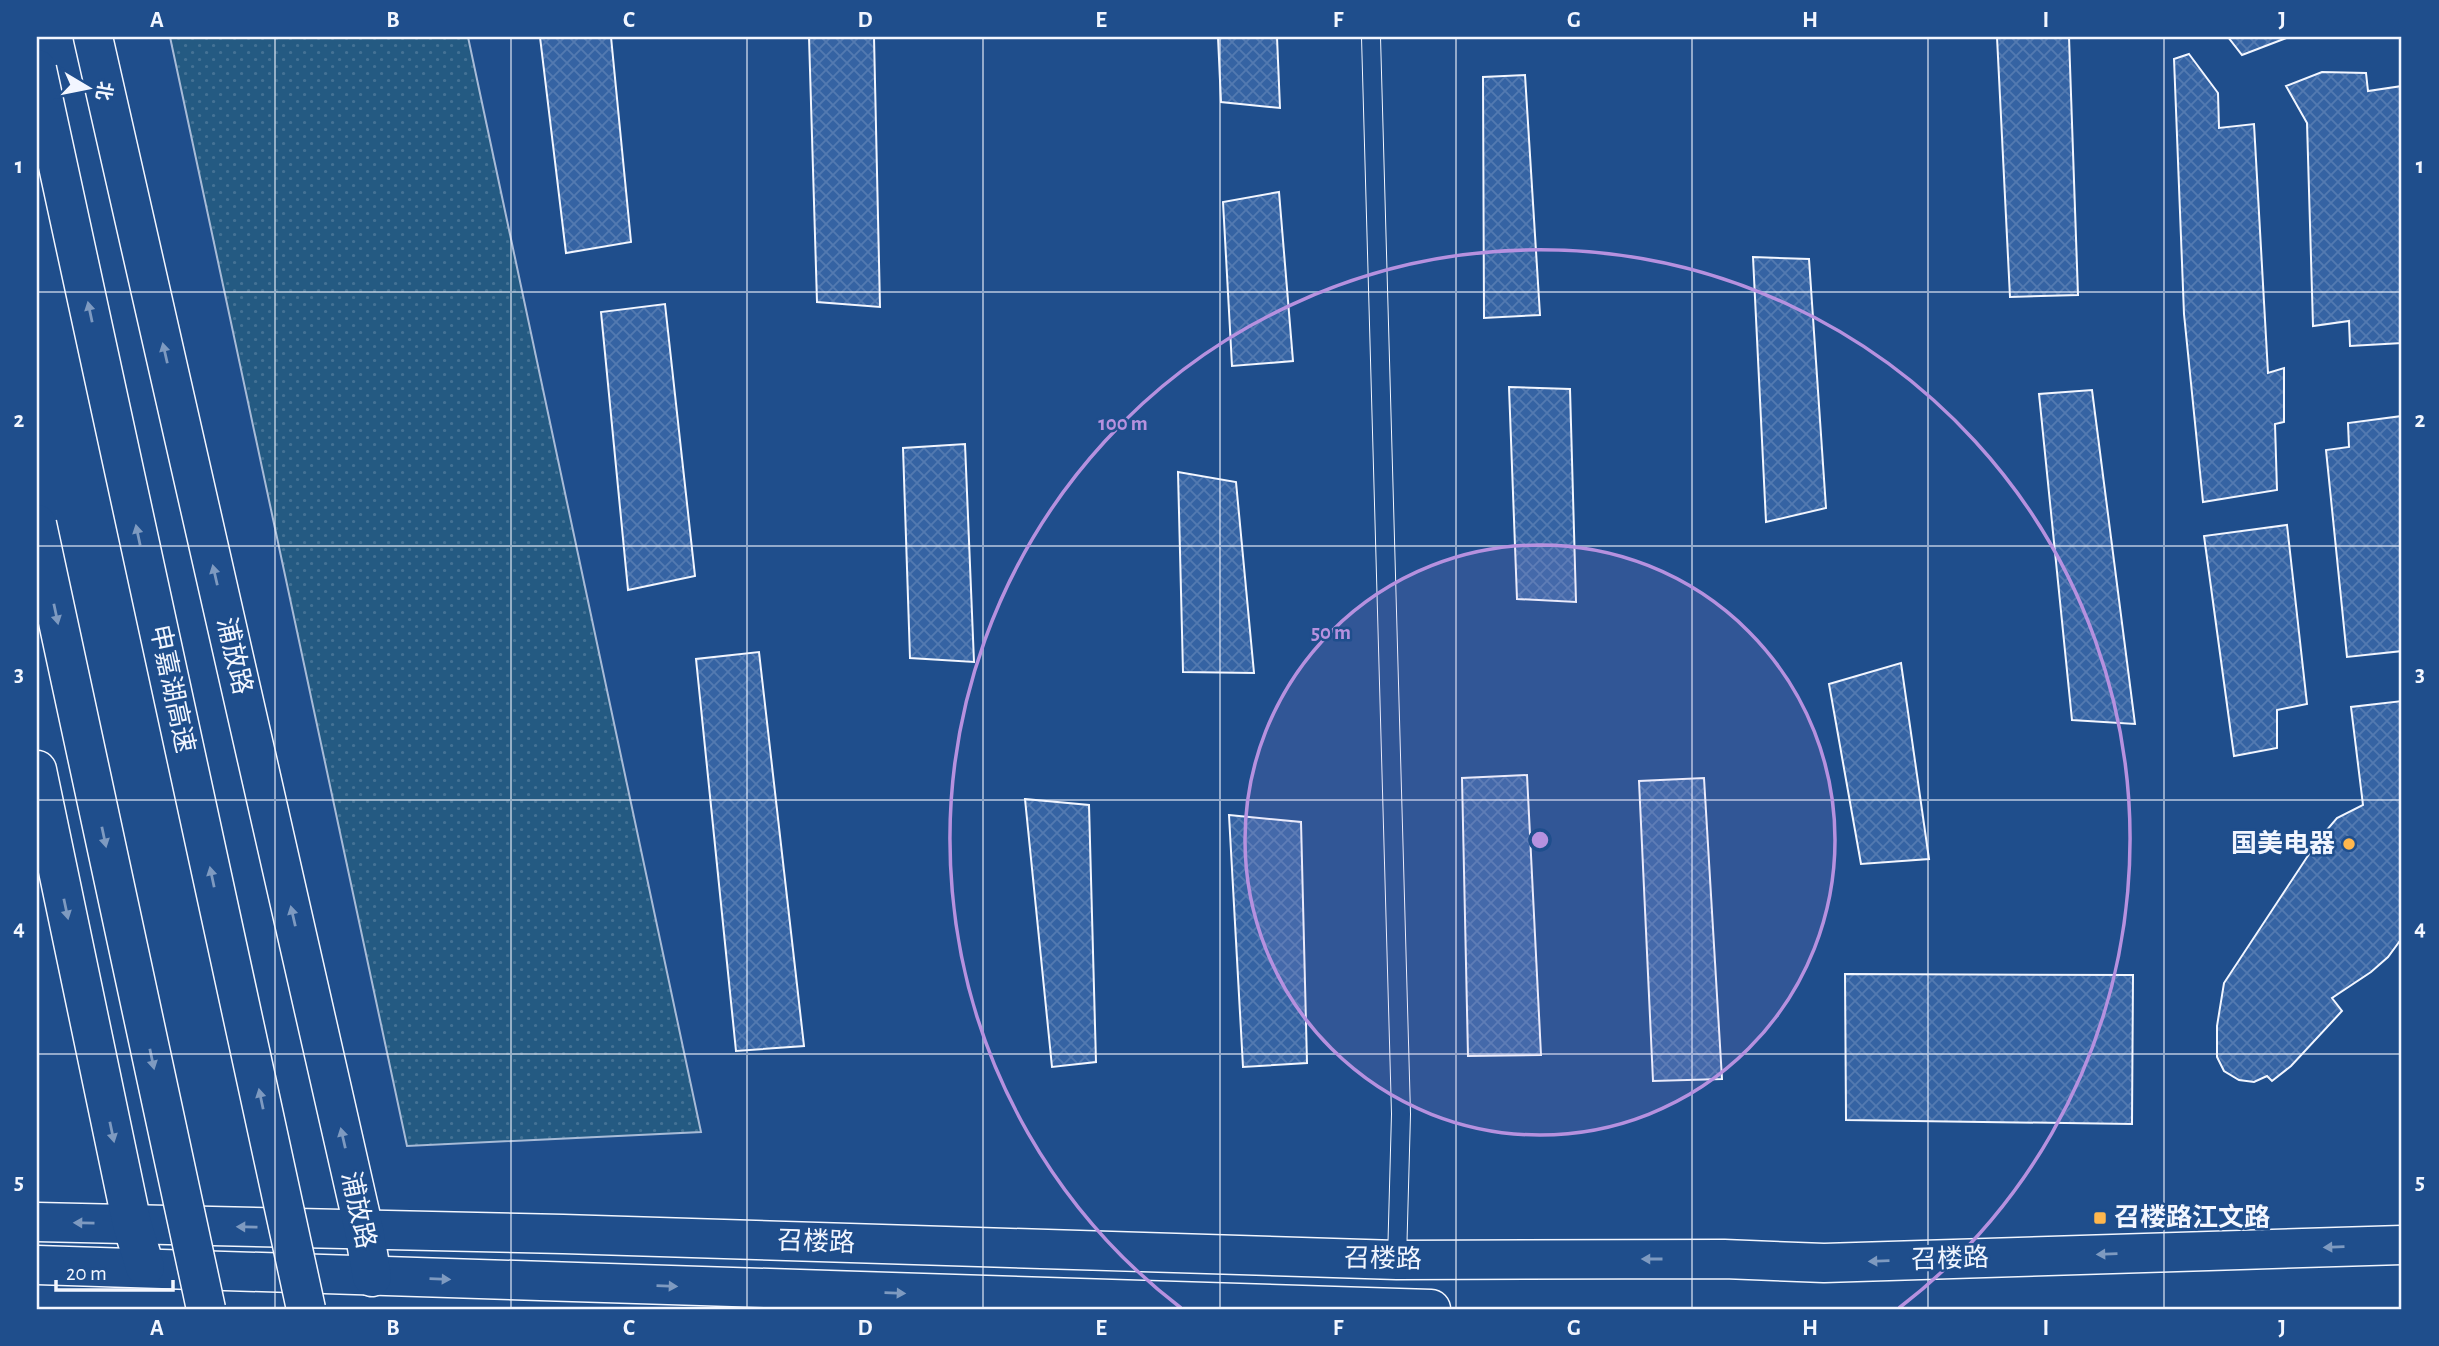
<svg xmlns="http://www.w3.org/2000/svg" width="2439" height="1346" font-family="'Alegreya Sans','Noto Sans SC',sans-serif">
	<style>
		.grass { fill: url(#grass-dots); stroke: #a8bbd7; stroke-width: 2 }
		.building { fill: url(#building-cross-hatch); stroke: #f2f6ff; stroke-width: 2 }
		.lines { fill: none; stroke-linecap: round; stroke-linejoin: round }
		.service-casing { stroke: #f2f6ff; stroke-width: 20 }
		.tertiary-casing { stroke: #f2f6ff; stroke-width: 41 }
		.secondary-casing { stroke: #f2f6ff; stroke-width: 41 }
		.service { stroke: #1f4e8c; stroke-width: 18 }
		.tertiary { stroke: #1f4e8c; stroke-width: 38 }
		.secondary { stroke: #1f4e8c; stroke-width: 38 }
		.motorway-bridge-casing { stroke: #f2f6ff; stroke-width: 41; stroke-linecap: butt }
		.motorway-bridge { stroke: #1f4e8c; stroke-width: 38 }
		.oneway { fill: #7e9ac0 }
		.grid { fill: none; stroke: #f2f6ff; stroke-width: 2; stroke-opacity: 0.55 }
		.ring { fill: none; stroke: #b691df; stroke-width: 3.5 }
		.poi-dot { fill: #ffb74d; stroke: #1f4e8c; stroke-width: 2.5 }
		.labels { text-anchor: middle; dominant-baseline: central; stroke-width: 5; stroke-linejoin: round; paint-order: stroke }
		.street-label { font-size: 26px; fill: #f2f6ff; stroke: #1f4e8c }
		.poi-label { font-size: 26px; font-weight: bold; fill: #f2f6ff; stroke: #1f4e8c; text-anchor: end }
		.centre { fill: #b691df; stroke: #1f4e8c; stroke-width: 3.5 }
		.ring-label { font-size: 21px; text-anchor: middle; font-weight: bold; fill: #b691df; stroke: #1f4e8c; stroke-width: 5; stroke-linejoin: round; paint-order: stroke }
		.neatline { fill: none; stroke: #f2f6ff; stroke-width: 2.5 }
		.grid-label { font-size: 23px; text-anchor: middle; font-weight: bold; fill: #f2f6ff }
	</style>
	<defs>
		<pattern id="grass-dots" width="8" height="8" patternUnits="userSpaceOnUse" patternTransform="scale(1.75)"><rect width="8" height="8" fill="#245a82"/><path d="M2 2h.1M6 6h.1" fill="none" stroke="#447295" stroke-width="1.8" stroke-linecap="round"/></pattern>
		<pattern id="building-cross-hatch" width="8" height="8" patternUnits="userSpaceOnUse" patternTransform="scale(1.75)"><rect width="8" height="8" fill="#3563a3"/><path d="M0 0l8 8M0 8l8-8" fill="none" stroke="#537ab1"/></pattern>
	</defs>
	<rect width="100%" height="100%" fill="#1f4e8c"/>
	<path class="grass" d="M170,37H468L701,1132L407,1146Z"/>
	<path class="building" d="M540,37H611L631,242L566,253Z
		M809,37H874L880,307L817,302Z
		M1218,37H1277L1280,108L1221,102Z
		M1997,37H2069L2078,295L2010,297Z
		M2228,37H2289L2242,55Z
		M2189,54L2218,93L2219,128L2254,124L2268,373L2284,368V422L2275,424L2277,490L2203,502L2184,314L2174,59Z
		M2322,72L2366,73L2368,91L2402,86V343L2350,346L2349,321L2313,326L2307,123L2286,86Z
		M1525,75L1540,315L1484,318L1483,77Z
		M1279,192L1293,361L1232,366L1223,202Z
		M1753,257L1809,259L1826,508L1766,522Z
		M665,304L695,576L628,590L601,312Z
		M1509,387L1570,389L1576,602L1517,599Z
		M2092,390L2135,724L2072,720L2039,394Z
		M2402,416V651L2347,657L2326,450L2349,447L2348,423Z
		M965,444L974,662L910,658L903,448Z
		M1178,472L1236,482L1254,673L1183,672Z
		M2287,525L2307,704L2277,710V748L2234,756L2204,536Z
		M759,652L804,1046L736,1051L696,659Z
		M1901,663L1929,859L1861,864L1829,684Z
		M2402,701V938L2388,957L2371,972L2332,998L2342,1011L2291,1066L2272,1081L2267,1076L2254,1082L2239,1080L2224,1071L2217,1057V1026L2224,983L2319,839L2337,818L2363,805L2351,707Z
		M1527,775L1541,1055L1468,1056L1462,778Z
		M1704,778L1722,1079L1653,1081L1639,781Z
		M1025,799L1089,805L1096,1062L1052,1067Z
		M1229,815L1301,822L1307,1063L1243,1067Z
		M1845,974L2133,975L2132,1124L1846,1120Z"/>
	<g class="lines">
		<g class="service-casing">
			<path id="service" d="M1371,37L1401,1114L1397,1260"/>
		</g>
		<g class="tertiary-casing">
			<path id="tertiary" d="M37,1222L563,1234L1397,1260L1724,1259L1824,1263L2402,1245
				M37,1265L1431,1309"/>
		</g>
		<g class="secondary-casing">
			<path id="secondary" d="M93,37L364,1230L372,1277
				M37,770L132,1224L145,1267"/>
		</g>
		<use href="#service" class="service"/>
		<use href="#tertiary" class="tertiary"/>
		<use href="#secondary" class="secondary"/>
		<g class="motorway-bridge-casing">
			<path id="motorway-bridge" d="M37,69L306,1309
				M37,524L206,1309"/>
		</g>
		<use href="#motorway-bridge" class="motorway-bridge"/>
	</g>
	<defs><path id="oneway-solid" d="M-6-.8H1V-3.2L6.5 0L1 3.2V.8H-6Z" transform="scale(1.75)"/></defs>
	<g class="oneway">
		<use href="#oneway-solid" transform="translate(90 312) rotate(-102)"/>
		<use href="#oneway-solid" transform="translate(165 353) rotate(-103)"/>
		<use href="#oneway-solid" transform="translate(138 535) rotate(-102)"/>
		<use href="#oneway-solid" transform="translate(215 575) rotate(-103)"/>
		<use href="#oneway-solid" transform="translate(56 614) rotate(78)"/>
		<use href="#oneway-solid" transform="translate(104 837) rotate(78)"/>
		<use href="#oneway-solid" transform="translate(212 877) rotate(-102)"/>
		<use href="#oneway-solid" transform="translate(66 909) rotate(78)"/>
		<use href="#oneway-solid" transform="translate(293 916) rotate(-103)"/>
		<use href="#oneway-solid" transform="translate(152 1059) rotate(78)"/>
		<use href="#oneway-solid" transform="translate(261 1099) rotate(-102)"/>
		<use href="#oneway-solid" transform="translate(112 1132) rotate(78)"/>
		<use href="#oneway-solid" transform="translate(343 1138) rotate(-103)"/>
		<use href="#oneway-solid" transform="translate(84 1223) rotate(-179)"/>
		<use href="#oneway-solid" transform="translate(247 1227) rotate(-179)"/>
		<use href="#oneway-solid" transform="translate(2334 1247) rotate(178)"/>
		<use href="#oneway-solid" transform="translate(2107 1254) rotate(178)"/>
		<use href="#oneway-solid" transform="translate(1652 1259) rotate(180)"/>
		<use href="#oneway-solid" transform="translate(1879 1261) rotate(178)"/>
		<use href="#oneway-solid" transform="translate(440 1279) rotate(2)"/>
		<use href="#oneway-solid" transform="translate(667 1286) rotate(2)"/>
		<use href="#oneway-solid" transform="translate(895 1293) rotate(2)"/>
	</g>
	<path class="grid" d="M275,37V1309M511,37V1309M747,37V1309M983,37V1309M1220,37V1309M1456,37V1309M1692,37V1309M1928,37V1309M2164,37V1309M37,292H2402M37,546H2402M37,800H2402M37,1054H2402"/>
	<circle cx="1540" cy="840" r="295" fill="#b691df" fill-opacity=".12"/>
	<g class="ring">
		<circle cx="1540" cy="840" r="295"/>
		<path d="M1181 1308A590 590 0 1 1 1899 1308"/>
	</g>
	<g class="poi-dot">
		<circle cx="2349" cy="844" r="7"/>
		<rect x="2093" y="1211" width="14" height="14" rx="3.5"/>
	</g>
	<g class="labels">
		<g class="street-label">
			<text transform="translate(234 656) rotate(77)">浦放路</text>
			<text transform="translate(172 689) rotate(78)">申嘉湖高速</text>
			<text transform="translate(358 1210) rotate(78)">浦放路</text>
			<text transform="translate(816 1242) rotate(2)">召楼路</text>
			<text transform="translate(1383 1259) rotate(1)">召楼路</text>
			<text transform="translate(1950 1259) rotate(-2)">召楼路</text>
		</g>
		<g class="poi-label">
			<text x="2335" y="844">国美电器</text>
			<text x="2114" y="1218" text-anchor="start">召楼路江文路</text>
		</g>
	</g>
	<circle cx="1540" cy="840" r="10" class="centre"/>
	<g class="ring-label">
		<text x="1123" y="430">100 m</text>
		<text x="1331" y="639">50 m</text>
	</g>
	<rect width="2439" height="1346" fill="none" stroke="#1f4e8c" stroke-width="77"/>
	<g transform="translate(88 88) rotate(100)" stroke="#1f4e8c" stroke-width="5" paint-order="stroke">
	<path d="M0-5L12 26L0 18L-12 26Z" fill="#f2f6ff"/>
	<text y="-10" font-size="19" font-weight="bold" text-anchor="middle" fill="#f2f6ff">北</text>
	</g>
	<path d="M56 1280v10h117v-10" fill="none" stroke="#f2f6ff" stroke-width="3.5"/>
	<text x="66" y="1280" font-size="21" fill="#f2f6ff" stroke="#1f4e8c" stroke-width="5" paint-order="stroke">20 m</text>
	<rect x="38" y="38" width="2362" height="1270" class="neatline"/>
	<g class="grid-label">
		<text x="157" y="27">A</text>
		<text x="393" y="27">B</text>
		<text x="629" y="27">C</text>
		<text x="865" y="27">D</text>
		<text x="1101" y="27">E</text>
		<text x="1338" y="27">F</text>
		<text x="1574" y="27">G</text>
		<text x="1810" y="27">H</text>
		<text x="2046" y="27">I</text>
		<text x="2282" y="27">J</text>
		<text x="19" y="173">1</text>
		<text x="2420" y="173">1</text>
		<text x="19" y="427">2</text>
		<text x="2420" y="427">2</text>
		<text x="19" y="681">3</text>
		<text x="2420" y="681">3</text>
		<text x="19" y="935">4</text>
		<text x="2420" y="935">4</text>
		<text x="19" y="1189">5</text>
		<text x="2420" y="1189">5</text>
		<text x="157" y="1335">A</text>
		<text x="393" y="1335">B</text>
		<text x="629" y="1335">C</text>
		<text x="865" y="1335">D</text>
		<text x="1101" y="1335">E</text>
		<text x="1338" y="1335">F</text>
		<text x="1574" y="1335">G</text>
		<text x="1810" y="1335">H</text>
		<text x="2046" y="1335">I</text>
		<text x="2282" y="1335">J</text>
	</g>
</svg>
